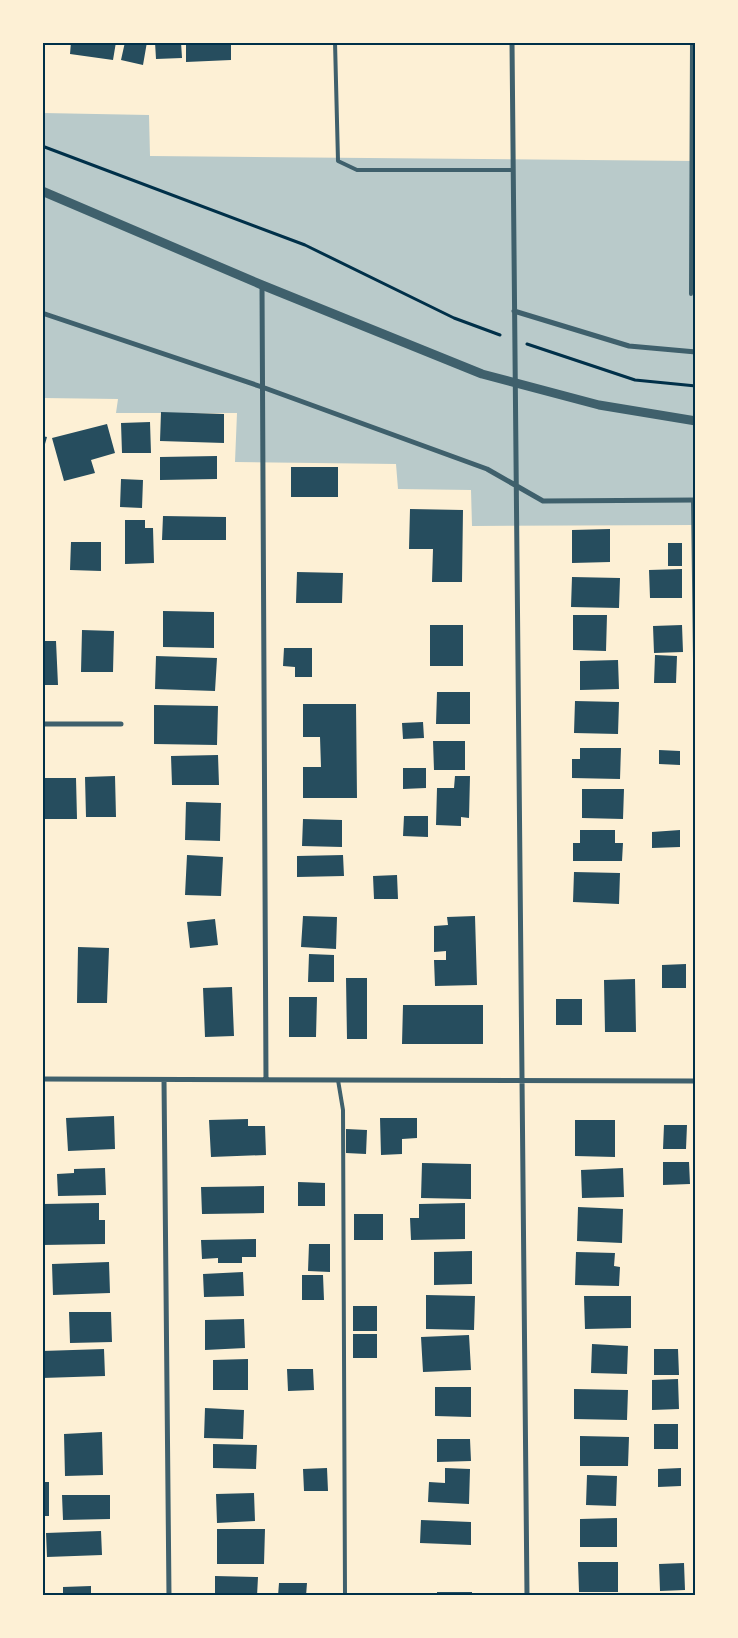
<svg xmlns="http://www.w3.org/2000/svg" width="738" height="1638" font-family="Helvetica,sans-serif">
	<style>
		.green { fill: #b9caca }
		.building { fill: #264d5e }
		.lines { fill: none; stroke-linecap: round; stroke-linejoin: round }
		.path { stroke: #003049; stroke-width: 3 }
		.service { stroke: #3f606c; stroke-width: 4 }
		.minor { stroke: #3f606c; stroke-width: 5 }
		.tertiary { stroke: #3f606c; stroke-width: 9 }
		.neatline { fill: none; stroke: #003049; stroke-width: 2 }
	</style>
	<rect width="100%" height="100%" fill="#fdf0d5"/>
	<path class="green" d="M43,113L149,115L150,156L695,161V525L472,526L471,490L398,489L396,464L235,462L237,413H116L118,399L43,398Z"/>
	<path class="building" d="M71,42H116L113,60L70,54Z
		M125,42H147L143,65L121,60Z
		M155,42H181L182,58L156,59Z
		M186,42H231V60L186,62Z
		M161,412L224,414V443L160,441Z
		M150,422L151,453H122L121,423Z
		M107,424L115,453L91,460L95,473L64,481L52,438Z
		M42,436L47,437L43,451H42Z
		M217,456V479L160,480V457Z
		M291,467H338V497H291Z
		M121,479L143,480L142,508L120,507Z
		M410,509L463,510L462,582H432L433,549H409Z
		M163,516L226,517V540H162Z
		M125,520H145V528H153L154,563L125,564Z
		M610,529V562L572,563V530Z
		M71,542H101V571L70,570Z
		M668,543H682V566H668Z
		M682,569V598H650L649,570Z
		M297,572L343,573L342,603H296Z
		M572,577L620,578L619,608L571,607Z
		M163,611L214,612V648L163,647Z
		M573,615H607L606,651L573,650Z
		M430,625H463V666H430Z
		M682,625L683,652L654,653L653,626Z
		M82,630L114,631L113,672H81Z
		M42,641H56L58,685H42Z
		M284,648H312V677H295V667L283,666Z
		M655,655L677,656L676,683H654Z
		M156,656L217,658L215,691L155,689Z
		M618,660L619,689L580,690V661Z
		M437,692H470V724H436Z
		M575,701L619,702L618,734L574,733Z
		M303,704H356L357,798H303V767H321L320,737H303Z
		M154,705L218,706L217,745L154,744Z
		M423,722L424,738L403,739L402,723Z
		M433,741H465V770H434Z
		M580,748H621L620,779L572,778V759H580Z
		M659,750L680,751V765L659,764Z
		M218,755L219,785H172L171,756Z
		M403,768H426V788L403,789Z
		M115,776L116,817H86L85,777Z
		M455,776H470L469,818L461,817V826L436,825L437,788H454Z
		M45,778H76L77,819H45Z
		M582,789H624L623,819L582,818Z
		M186,802L221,803L220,841L185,840Z
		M404,816H428V837L403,836Z
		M303,819L342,820V847L302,846Z
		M580,830H615V843H623L622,861H573V843H580Z
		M680,830V847L652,848V832Z
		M187,855L223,857L221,896L185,895Z
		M343,855L344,876L297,877V856Z
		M574,872L620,873L619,904L573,902Z
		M397,875L398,899H374L373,876Z
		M303,916L337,917L336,949L301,947Z
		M475,916L477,985L435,986L434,960H446V951L434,952V926L448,925L447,917Z
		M215,919L218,945L190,948L187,922Z
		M78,947L109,948L107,1003H77Z
		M309,954L334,955V982H308Z
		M686,964V988H662V965Z
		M346,978H367V1039H347Z
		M635,979L636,1032H605L604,980Z
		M232,987L234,1036L205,1037L203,988Z
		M289,997H317L316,1037H289Z
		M556,999H582V1025H556Z
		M403,1005H483V1044H402Z
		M114,1116L115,1149L68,1151L66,1118Z
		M380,1118H417V1138L402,1139V1154L381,1155Z
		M248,1119V1126H265L266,1155L211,1157L209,1120Z
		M575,1120H615V1157L575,1156Z
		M664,1125H687L686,1149H663Z
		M346,1129L367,1130L366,1154L346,1153Z
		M663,1162H689L690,1184L663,1185Z
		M422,1163L471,1164V1199L421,1198Z
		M105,1168L106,1195L58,1196L57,1174L74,1173V1169Z
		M623,1168L624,1197L582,1198L581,1170Z
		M298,1182L325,1183V1206H298Z
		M264,1186V1213L202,1214L201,1187Z
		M99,1203V1220H105V1244L42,1245V1204Z
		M465,1203V1239L411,1240L410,1218H419V1204Z
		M578,1207L623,1209L622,1243L577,1241Z
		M354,1214H383V1240H354Z
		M256,1239V1257H242V1263H218V1258L202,1259L201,1240Z
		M309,1244H330V1272L308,1271Z
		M472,1251V1284L434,1285V1252Z
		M576,1252L615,1253L614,1266L620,1267L619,1286L575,1285Z
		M109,1262L110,1293L53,1295L52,1264Z
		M243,1272L244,1296L204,1297L203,1274Z
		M302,1275H323L324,1300H302Z
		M426,1295L475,1296L474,1330L426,1329Z
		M584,1296H631V1328L585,1329Z
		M353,1306H377V1331H353Z
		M69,1312H111L112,1342L70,1343Z
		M244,1319L245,1348L205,1350V1320Z
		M353,1334H377V1358H353Z
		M469,1335L471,1370L423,1372L421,1337Z
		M592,1344L628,1346L627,1374L591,1373Z
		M104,1349L105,1376L42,1378V1351Z
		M654,1349H678L679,1375H654Z
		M248,1359V1390H213V1360Z
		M287,1369H313L314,1390L288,1391Z
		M678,1379L679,1409L652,1410V1380Z
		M435,1387H471V1417L435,1416Z
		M574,1389L628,1390L627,1420L574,1419Z
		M205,1408L244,1410L243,1439L204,1438Z
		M654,1424H678V1449H654Z
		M102,1432L103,1475L65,1476L64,1434Z
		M580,1436L629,1437L628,1466H580Z
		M437,1439H470L471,1461L437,1462Z
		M213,1444L257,1445L256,1469L213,1468Z
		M327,1468L328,1491H304L303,1469Z
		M445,1468L470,1469L469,1504L428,1502L429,1482L445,1483Z
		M681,1468V1486L658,1487V1469Z
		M587,1475L617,1476L616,1506L586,1505Z
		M42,1482H49V1516H42Z
		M254,1493L255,1521L217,1523L216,1494Z
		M62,1495H110V1519L63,1520Z
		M617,1518V1547H580V1519Z
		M421,1520L471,1522V1545L420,1543Z
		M217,1529H265L264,1564H217Z
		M101,1531L102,1555L47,1557L46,1533Z
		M578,1562H618V1592H579Z
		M684,1563L685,1590L660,1591L659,1564Z
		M215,1576L258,1577L257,1596H215Z
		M279,1583H307L306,1596H278Z
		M91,1586V1596H63V1587Z
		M437,1592H472V1596H437Z"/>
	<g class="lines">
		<path class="path" d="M42,146L305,245L454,318L500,335
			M527,344L635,380L696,386"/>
		<path class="service" d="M335,42L338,161L357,170H513
			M691,294L692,42
			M693,500L696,739
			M338,1080L343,1110L345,1596"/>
		<path class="minor" d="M512,42C516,560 523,1078 527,1596
			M262,285L266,1080
			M514,311L629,346L696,352
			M42,313L262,387L487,469L543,501L696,500
			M42,724H121
			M42,1079L696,1081
			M164,1080L169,1596"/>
		<path class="tertiary" d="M42,191L262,285L482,374L599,405L696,421"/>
	</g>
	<rect width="738" height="1638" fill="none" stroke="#fdf0d5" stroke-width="88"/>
	<rect x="44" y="44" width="650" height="1550" class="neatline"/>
</svg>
